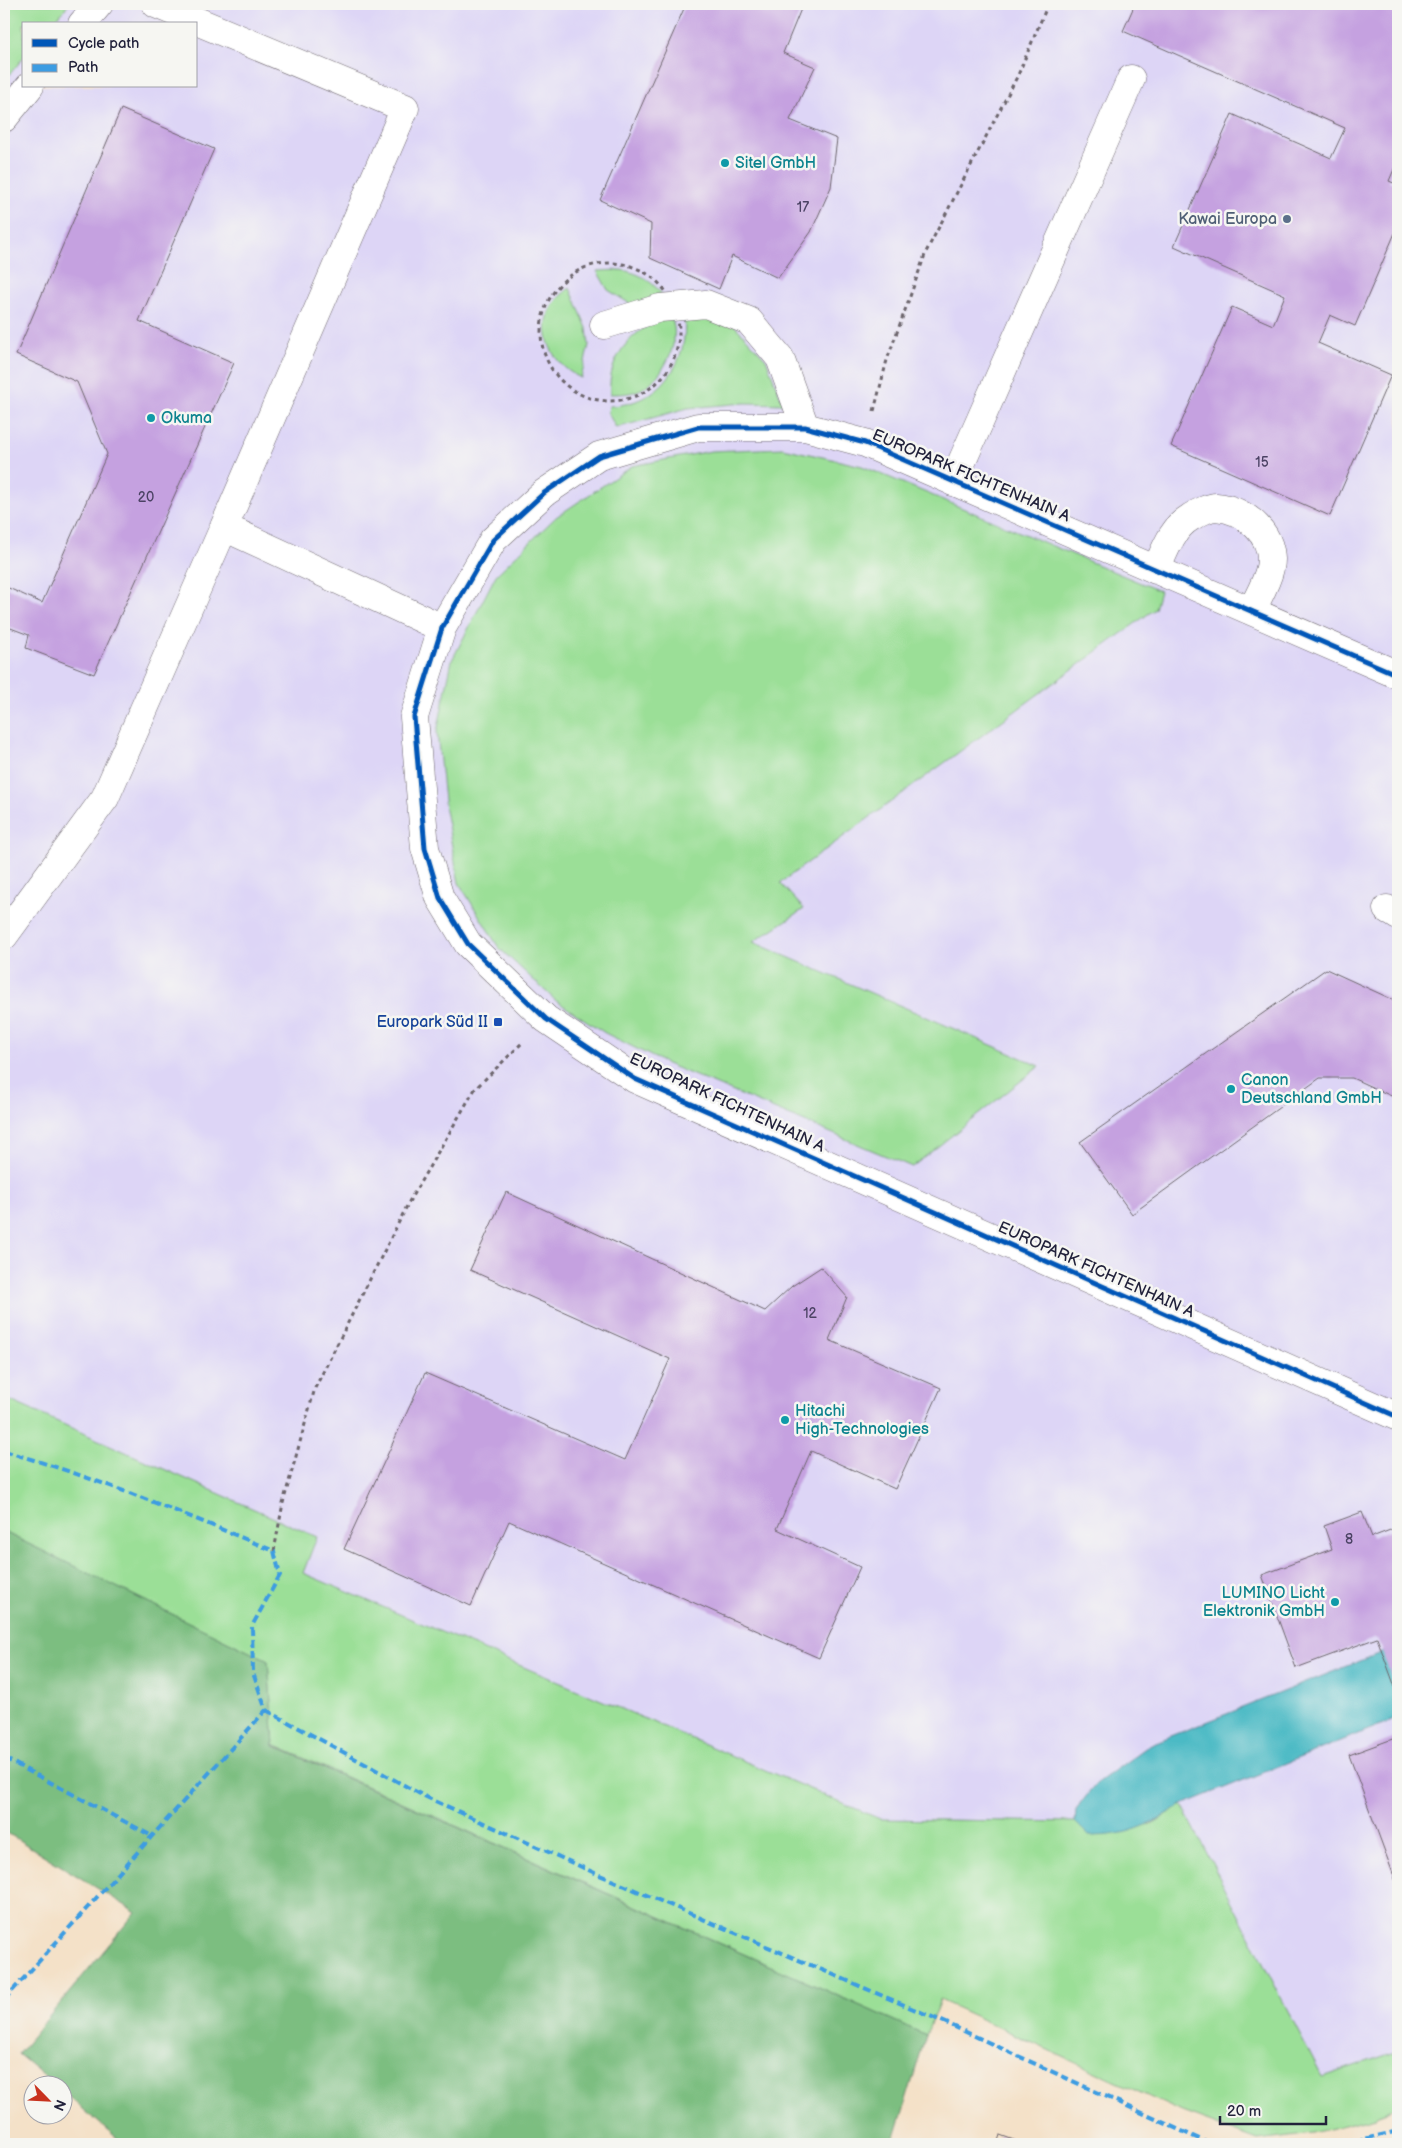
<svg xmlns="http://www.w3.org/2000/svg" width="1402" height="2148" font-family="'Balsamiq Sans',sans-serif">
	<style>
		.built { fill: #ddd5f6 }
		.green { fill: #9bdf97; stroke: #5e8069 }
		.forest { fill: #7cbe80; stroke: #4f705e }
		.water { fill: #4cbac5; stroke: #376e80 }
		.building { fill: #c5a1e0 }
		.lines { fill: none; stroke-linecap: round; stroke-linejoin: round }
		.minor-casing { stroke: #6c656c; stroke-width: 29 }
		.path { stroke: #6c656c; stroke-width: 3; stroke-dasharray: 4 4; stroke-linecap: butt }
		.minor { stroke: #fff; stroke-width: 28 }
		.quiet { stroke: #3c9ce2; stroke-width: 4; stroke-dasharray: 8 4; stroke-linecap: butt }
		.cycleway-casing { stroke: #f6f6f2; stroke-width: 8 }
		.cycleway { stroke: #0057b8; stroke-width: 5 }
		.culture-dot { fill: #0f9aa8; stroke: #f6f6f2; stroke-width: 2 }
		.service-dot { fill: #5c6f8a; stroke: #f6f6f2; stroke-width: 2 }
		.transit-dot { fill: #1a4fb4; stroke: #f6f6f2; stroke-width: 2 }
		.labels { text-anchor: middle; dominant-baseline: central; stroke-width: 5; stroke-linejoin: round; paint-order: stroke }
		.number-label { font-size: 14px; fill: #4b4264 }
		.culture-label { font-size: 16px; fill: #0d838f; stroke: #f6f6f2; text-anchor: start }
		.service-label { font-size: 16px; fill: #4e5e75; stroke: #f6f6f2; text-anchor: end }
		.street-label { font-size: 16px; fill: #22223b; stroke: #f6f6f2 }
		.transit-label { font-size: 16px; fill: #164399; stroke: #f6f6f2; text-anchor: end }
	</style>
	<rect width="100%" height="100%" fill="#f6f6f2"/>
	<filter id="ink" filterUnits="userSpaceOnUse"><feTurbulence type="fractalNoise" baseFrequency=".02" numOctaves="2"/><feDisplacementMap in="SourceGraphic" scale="10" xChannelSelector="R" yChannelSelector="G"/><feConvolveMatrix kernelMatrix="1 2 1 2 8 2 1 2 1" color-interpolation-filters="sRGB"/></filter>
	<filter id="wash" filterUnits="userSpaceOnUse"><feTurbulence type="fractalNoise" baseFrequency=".0096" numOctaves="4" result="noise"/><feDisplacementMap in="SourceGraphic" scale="20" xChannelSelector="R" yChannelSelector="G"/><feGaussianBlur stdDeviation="1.12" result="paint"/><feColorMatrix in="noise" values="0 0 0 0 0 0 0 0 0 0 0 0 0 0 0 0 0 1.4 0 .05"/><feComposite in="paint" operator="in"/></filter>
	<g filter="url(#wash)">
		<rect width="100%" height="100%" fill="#f4e1c8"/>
		<path class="built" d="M69,4H1398V2051L1322,2077L1182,1805L1118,1769L1096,1784L1076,1809L1075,1822L880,1819L303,1573L317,1537L4,1398V81L24,57V86H196V24H52Z"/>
		<path class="green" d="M4,4H69L52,24H24V57L4,81Z
			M621,270C640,273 650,280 662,294L632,305L608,290L597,271Z
			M570,288L587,328L589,345L581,378C543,361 532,313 570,288Z
			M684,315L708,317L735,326L766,359L783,404L745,403L688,408L616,428L608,413L609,406C659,405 690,363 684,315Z
			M671,317C683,341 662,382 637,391C629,394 619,394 610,394C607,356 635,325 671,317Z
			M783,448L862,466L1160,591L1155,609L780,883L804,909L753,942L1040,1066L912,1167L667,1064L605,1033L555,1000L499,948L459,883L445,810L437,732L452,660L496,575L556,517L632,466L711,451Z
			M4,1398L317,1537L303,1573L880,1819L1075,1822L1089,1836L1151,1824L1182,1805L1322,2077L1398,2051V2106L1372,2118L1313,2133L1258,2140L1182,2112L940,2000L926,2035L274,1745L268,1661L4,1532Z"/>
		<path class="forest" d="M4,1532L268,1661L274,1746L926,2035L893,2144H124L63,2092L62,2086L55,2085L18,2054L136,1912L4,1831Z"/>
		<path class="water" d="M1398,1646V1718L1182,1805C1148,1826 1129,1836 1089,1836L1075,1822L1076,1809L1096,1784L1151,1744Z"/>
		<g id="blocks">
			<path class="building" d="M686,4H803L783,53L815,67L790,120L837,139L831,187L811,232L778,278L732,256L719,289L650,258L651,224L600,200Z
				M1135,4H1398V160L1389,181L1398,185V226L1355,326L1330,315L1318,343L1391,375L1330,516L1171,446L1232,307L1273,325L1285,295L1174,246L1232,114L1331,158L1345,128L1123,31Z
				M121,109L214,149L139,321L234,363L94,674L26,648L29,635L8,627L4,636V586L42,603L107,454L77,382L16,355Z
				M1326,969L1398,1002V1099L1352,1078H1320L1132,1214L1080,1142Z
				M506,1192L765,1311L792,1286L821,1267L847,1297L829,1340L941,1388L895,1489L811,1451L777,1529L860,1567L819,1658L509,1521L471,1606L344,1549L425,1373L625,1460L670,1359L470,1270Z
				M1362,1512L1372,1537L1398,1527V1628L1396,1629L1398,1637V1695L1377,1638L1296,1668L1262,1575L1332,1549L1324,1526Z
				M1398,1737V1887L1349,1755Z
				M1000,2135L1025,2144H997Z"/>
		</g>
	</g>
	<g filter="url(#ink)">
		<use href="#blocks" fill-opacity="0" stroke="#6c656c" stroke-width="1"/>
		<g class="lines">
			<g class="minor-casing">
				<path id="minor" d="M156,4L405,108L224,527L442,628
					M82,24L99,4
					M4,118L30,86
					M604,325L660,308L706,304L749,321L780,358L805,427
					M953,482L1131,79
					M1156,570C1165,550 1172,528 1191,517C1197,513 1210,507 1216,507C1246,509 1277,537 1270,568C1267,582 1258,597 1252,610
					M1398,675L865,443L805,427H698L599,456L544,493L493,540L442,628L414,717L425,848L440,898L468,944L546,1019L635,1079L1398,1417
					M1387,909L1398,916
					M4,936L105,798L224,527"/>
			</g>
			<path class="path" d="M541 332a69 69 0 1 1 138 0a69 69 0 1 1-138 0Z
				M874,411L887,360L926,252L1018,75L1048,4
				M274,1551L283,1503L315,1388L411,1198L475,1089L523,1042"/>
			<use href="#minor" class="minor"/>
			<path class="quiet" d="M4,1451C97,1478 185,1514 274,1551L280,1575L252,1626L253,1673L266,1710L4,2000
				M266,1710L424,1796L595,1873L944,2022L1210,2144
				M4,1758L152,1836
				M1343,2144L1398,2131"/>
			<g class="cycleway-casing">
				<path id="cycleway" d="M1398,675L865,443L805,427H698L599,456L544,493L493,540L442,628L414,717L425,848L440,898L468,944L546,1019L635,1079L1398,1417"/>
			</g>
			<use href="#cycleway" class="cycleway"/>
		</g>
	</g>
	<g class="culture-dot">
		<circle cx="725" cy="163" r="5"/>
		<circle cx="151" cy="418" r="5"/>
		<circle cx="1231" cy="1089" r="5"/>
		<circle cx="785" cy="1420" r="5"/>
		<circle cx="1335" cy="1602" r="5"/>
	</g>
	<circle class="service-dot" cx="1287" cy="219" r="5"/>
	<rect class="transit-dot" x="493" y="1017" width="10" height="10" rx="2.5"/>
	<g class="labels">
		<g class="number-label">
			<text x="803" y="207">17</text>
			<text x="1262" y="462">15</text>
			<text x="146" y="497">20</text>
			<text x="810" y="1313">12</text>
			<text x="1349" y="1539">8</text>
		</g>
		<g class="culture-label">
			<text x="735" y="163">Sitel GmbH</text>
			<text x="161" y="418">Okuma</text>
			<text x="1241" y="1080">Canon<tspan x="1241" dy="18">Deutschland GmbH</tspan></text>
			<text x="795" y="1411">Hitachi<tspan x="795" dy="18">High-Technologies</tspan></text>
			<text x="1325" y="1593" text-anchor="end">LUMINO Licht<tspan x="1325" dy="18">Elektronik GmbH</tspan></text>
		</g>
		<g class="service-label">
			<text x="1277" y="219">Kawai Europa</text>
		</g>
		<g class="street-label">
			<text transform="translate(971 476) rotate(23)">EUROPARK FICHTENHAIN A</text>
			<text transform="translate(727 1103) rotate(25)">EUROPARK FICHTENHAIN A</text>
			<text transform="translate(1096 1270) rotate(24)">EUROPARK FICHTENHAIN A</text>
		</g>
		<g class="transit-label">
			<text x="488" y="1022">Europark Süd II</text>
		</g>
	</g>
	<rect width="1402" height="2148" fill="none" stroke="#f6f6f2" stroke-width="20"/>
	<rect x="22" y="22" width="175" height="65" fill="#f6f6f2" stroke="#a1a1a9"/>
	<rect x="32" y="39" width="25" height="8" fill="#0057b8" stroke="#a1a1a9"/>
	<text x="68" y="48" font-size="15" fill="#22223b">Cycle path</text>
	<rect x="32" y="64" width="25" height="8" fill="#3c9ce2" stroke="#a1a1a9"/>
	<text x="68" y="72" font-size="15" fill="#22223b">Path</text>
	<g transform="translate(48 2100) rotate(114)"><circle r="24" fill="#f6f6f2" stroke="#a1a1a9"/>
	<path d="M0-4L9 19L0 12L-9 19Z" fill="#c8321e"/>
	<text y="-8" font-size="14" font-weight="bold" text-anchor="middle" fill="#22223b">N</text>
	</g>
	<path d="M1220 2116v8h106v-8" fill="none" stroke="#22223b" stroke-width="2.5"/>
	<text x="1227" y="2116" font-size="15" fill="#22223b" stroke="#f6f6f2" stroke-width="4" paint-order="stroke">20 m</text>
</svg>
